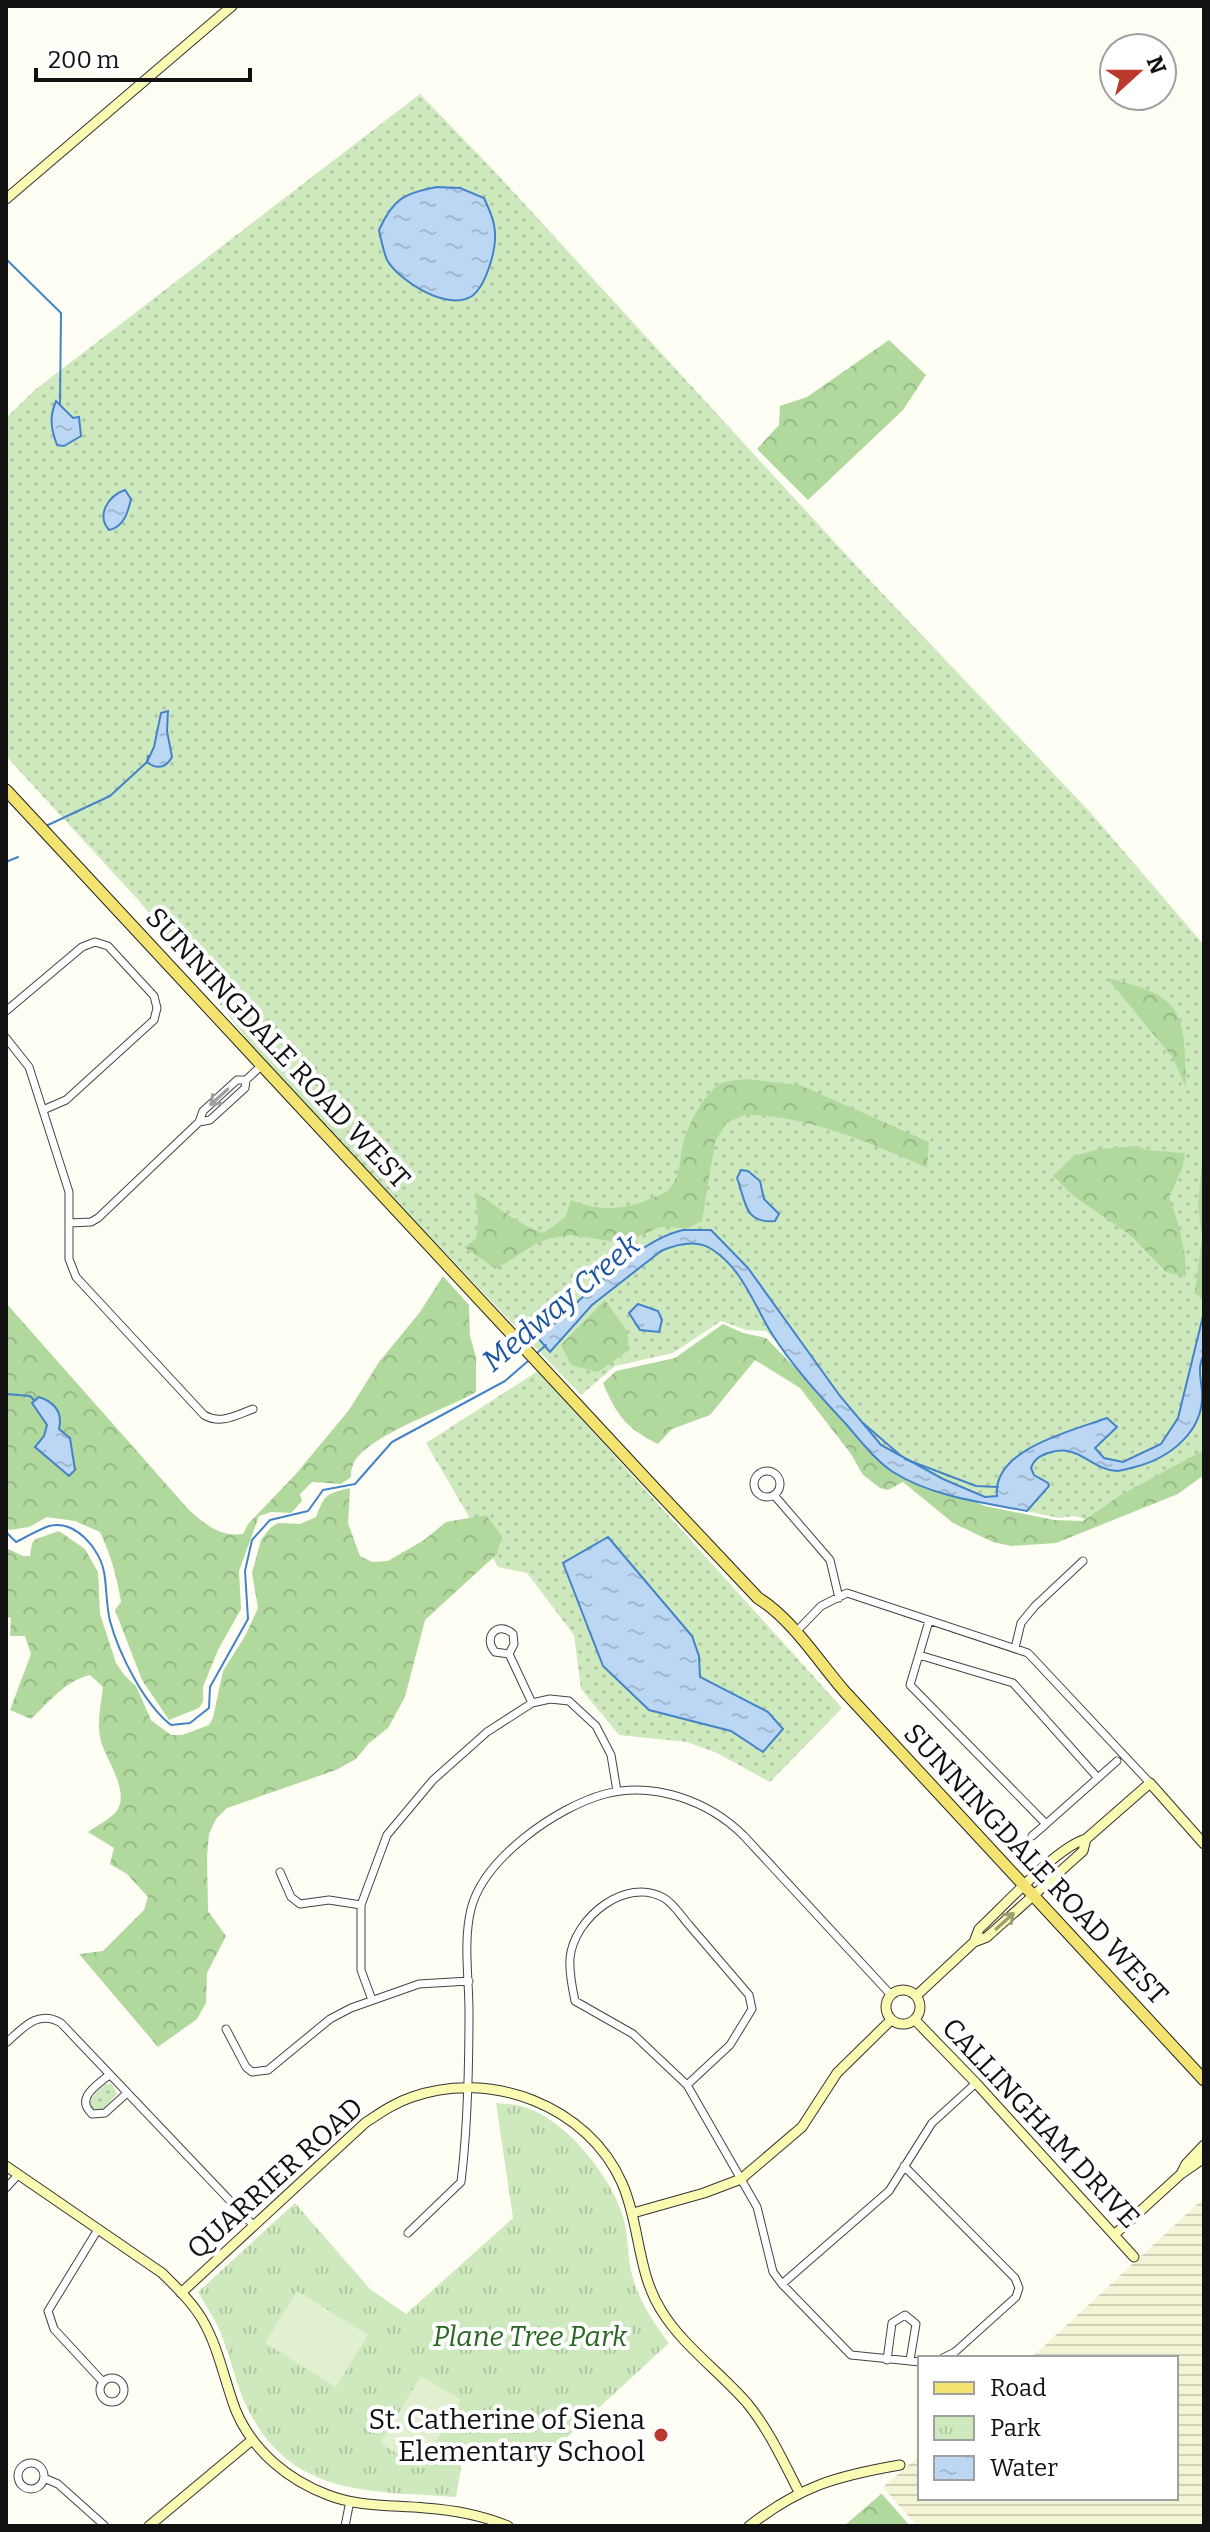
<svg xmlns="http://www.w3.org/2000/svg" width="1210" height="2532" font-family="Bitter,serif">
	<style>
		.farmland { fill: url(#farmland-rules) }
		.grass { fill: url(#grass-dots) }
		.forest { fill: url(#forest-crowns) }
		.park { fill: url(#park-tufts) }
		.pitch { fill: #e1f0d0 }
		.water { fill: url(#water-ripples); stroke: #4583c8; stroke-width: 2 }
		.lines { fill: none; stroke-linecap: round; stroke-linejoin: round }
		.stream { stroke: #4583c8; stroke-width: 2 }
		.street-casing { stroke: #444; stroke-width: 9 }
		.secondary-casing { stroke: #333; stroke-width: 11 }
		.primary-casing { stroke: #222; stroke-width: 13 }
		.street { stroke: #fff; stroke-width: 7 }
		.secondary { stroke: #fafbb3; stroke-width: 9 }
		.primary { stroke: #f3e471; stroke-width: 11 }
		.oneway { stroke: #a0a0a0 }
		.oneway2 { stroke: #9d9d72 }
		.poi-dot { fill: #bc392d; stroke: #fff; stroke-width: 3 }
		.labels { text-anchor: middle; dominant-baseline: central; stroke-width: 8; stroke-linejoin: round; paint-order: stroke }
		.street-label { font-size: 28px; fill: #111; stroke: #fff }
		.park-label { font-size: 28px; font-style: italic; fill: #286722; stroke: #fff }
		.poi-label { font-size: 28px; fill: #111; stroke: #fff; text-anchor: end }
		.water-label { font-size: 30px; font-style: italic; fill: #1d569f; stroke: #fff }
	</style>
	<defs>
		<pattern id="farmland-rules" width="6" height="5" patternUnits="userSpaceOnUse" patternTransform="scale(2)"><rect width="6" height="5" fill="#f3f4d5"/><path d="M0 2.5h6" fill="none" stroke="#cfd0b6"/></pattern>
		<pattern id="grass-dots" width="8" height="8" patternUnits="userSpaceOnUse" patternTransform="scale(2)"><rect width="8" height="8" fill="#cfe9bf"/><path d="M2 2h.1M6 6h.1" fill="none" stroke="#b1c7a3" stroke-width="1.8" stroke-linecap="round"/></pattern>
		<pattern id="forest-crowns" width="20" height="18" patternUnits="userSpaceOnUse" patternTransform="scale(2)"><rect width="20" height="18" fill="#b1d99e"/><path d="M2 6a3 3 0 1 1 6 0M12 15a3 3 0 1 1 6 0" fill="none" stroke="#97b987"/></pattern>
		<pattern id="park-tufts" width="24" height="20" patternUnits="userSpaceOnUse" patternTransform="scale(2)"><rect width="24" height="20" fill="#cfe9bf"/><path d="M3 7l-1-3M5 7V3M7 7l1-3M15 17l-1-3M17 17v-4M19 17l1-3" fill="none" stroke="#b1c7a3"/></pattern>
		<pattern id="water-ripples" width="26" height="14" patternUnits="userSpaceOnUse" patternTransform="scale(2)"><rect width="26" height="14" fill="#bbd7f4"/><path d="M2 4q2-2 4 0t4 0M15 11q2-2 4 0t4 0" fill="none" stroke="#a0b8d0"/></pattern>
	</defs>
	<rect width="100%" height="100%" fill="#fffef5"/>
	<path class="farmland" d="M1204,2198V2525L917,2526L883,2487L920,2455V2498H1176V2358H1031Z"/>
	<path class="grass" d="M420,94L497,174L862,572L1090,812L1204,945V1472L1098,1523L1074,1516L1059,1518L982,1502L891,1461L766,1331L746,1330L721,1321L673,1353L615,1366L581,1395L275,1075L140,902L6,756V418L36,389Z
		M538,1371L842,1708L770,1782L717,1753L687,1742L619,1735L581,1689L574,1635L527,1573L498,1567L426,1443Z
		M105,2084H112L117,2094L102,2110L96,2111L91,2109L89,2100Z"/>
	<path class="forest" d="M889,340L926,375L903,410L808,500L757,449L779,425L780,406L807,397Z
		M1107,978C1186,996 1184,1012 1186,1088L1173,1058Z
		M746,1079L800,1085L929,1142L927,1168C877,1145 805,1115 749,1115C742,1115 733,1120 726,1123L715,1142L702,1221L688,1228L660,1227L622,1243L571,1235L548,1239L534,1245L496,1269L464,1247L476,1239L478,1220L475,1192C498,1206 518,1225 543,1233L565,1218L571,1200C598,1211 623,1211 649,1199C657,1196 666,1194 671,1187C682,1173 679,1156 684,1140C689,1123 705,1091 722,1083C729,1080 739,1080 746,1079Z
		M1204,1137V1302L1195,1292L1202,1238L1198,1206Z
		M1137,1146L1147,1150L1185,1153L1182,1169L1169,1197C1179,1224 1186,1248 1186,1277L1166,1272L1130,1235L1075,1197L1053,1176L1074,1156L1100,1149Z
		M443,1276L469,1305L470,1336L476,1357V1392C448,1409 364,1436 353,1465C351,1469 351,1473 351,1477L341,1484L312,1482L300,1494L302,1501L291,1513L271,1512L259,1516L239,1571L241,1609L218,1650L203,1687V1702L199,1708L169,1720L142,1680L115,1610L121,1602C117,1577 111,1556 100,1532L75,1521L47,1517L29,1527L9,1530L6,1525V1303L189,1510C206,1525 220,1537 243,1534L248,1524L295,1475L349,1410L379,1362L420,1312Z
		M605,1300L627,1331L629,1350L598,1372L571,1365L561,1345Z
		M723,1324L743,1333L766,1338L889,1463L985,1506L1054,1520L1083,1521L1119,1496L1204,1450V1475L1178,1494L1056,1543L1011,1546L993,1542L953,1523L903,1482L888,1490L880,1488L863,1475L851,1454L800,1388L755,1360L710,1415L672,1429L658,1444C626,1428 617,1416 603,1383L616,1371L675,1358Z
		M350,1488L348,1523L360,1556L372,1562L388,1561L424,1540L446,1522L486,1515L502,1536L497,1554L425,1620L405,1697L388,1728L369,1743L356,1759L336,1770L227,1808L216,1819L209,1834L207,1857L208,1911L226,1936L207,1973L206,2003L197,2019L158,2047L79,1954L103,1951L144,1910L148,1897L127,1874L110,1864L114,1848L88,1832C96,1826 107,1821 114,1814C134,1794 104,1759 100,1737C97,1721 101,1704 103,1687L90,1675C65,1681 49,1702 31,1719L10,1710L31,1654L25,1636H10L11,1618L6,1617V1548L23,1556H30L32,1543L36,1539L59,1531L85,1549L98,1572L100,1614L116,1663L125,1676L136,1686L151,1720L171,1735H182L209,1725L213,1718L223,1671L245,1636L258,1608L252,1573L261,1540L270,1528L278,1523L300,1524L316,1517C325,1494 326,1494 350,1488Z
		M882,2494L910,2526H844L881,2494Z"/>
	<path class="park" d="M496,2103C504,2104 514,2104 521,2106C563,2117 607,2171 621,2211C628,2228 627,2248 630,2266C636,2295 651,2320 669,2343L539,2463L524,2448L477,2443L463,2456L456,2497C365,2490 287,2498 243,2399C234,2376 229,2352 219,2329C213,2316 205,2304 198,2292L295,2203L370,2289L406,2314L513,2218Z"/>
	<path class="pitch" d="M297,2291L368,2335L336,2387L265,2343Z
		M421,2376L461,2400L420,2468L380,2443Z"/>
	<path class="water" d="M437,187L460,188L484,198C489,209 495,222 495,234C496,250 486,286 472,296C448,312 399,281 387,260C383,250 381,240 379,230C393,199 404,193 437,187Z
		M56,401L73,418L79,417L81,436L64,446L57,445C51,429 49,417 56,401Z
		M125,490L131,499C128,512 124,527 109,530C96,515 108,496 125,490Z
		M168,711L167,731L172,757C166,768 157,770 147,762L154,747L161,713Z
		M741,1170L748,1171L760,1181L764,1199L779,1214L775,1221C744,1224 746,1202 737,1178Z
		M683,1230H711L748,1268L840,1396L881,1445L943,1479L985,1497L997,1496C992,1449 1072,1431 1107,1418L1117,1427L1095,1448L1104,1458L1123,1462L1161,1444L1178,1418L1204,1312V1355C1197,1367 1201,1378 1202,1391C1205,1431 1170,1458 1135,1467C1130,1468 1122,1471 1117,1471C1090,1470 1079,1442 1048,1453C1040,1456 1034,1459 1031,1468L1034,1475L1048,1483L1049,1486L1027,1511C981,1502 933,1497 893,1472C875,1460 860,1440 846,1424C820,1396 793,1367 772,1334C754,1305 743,1270 713,1250C698,1239 677,1244 661,1251L592,1305L550,1352L538,1338C575,1306 636,1240 683,1230Z
		M638,1304L658,1311L662,1320L659,1332L640,1330L629,1313Z
		M39,1397C54,1402 63,1412 59,1429L70,1438L75,1470L69,1476L35,1447L44,1436L47,1425L32,1403Z
		M608,1537L692,1636L699,1656L700,1677L768,1712L783,1729L763,1752L731,1731L649,1710L603,1666L563,1563Z"/>
	<g class="lines">
		<path class="stream" d="M6,259L61,313L60,405
			M48,825L110,796L147,762L148,756
			M6,862L18,857
			M536,1354L546,1345
			M6,1394L30,1396L34,1400
			M863,1423L900,1455
			M905,1459L976,1486L998,1487
			M6,1532L16,1542C26,1537 38,1530 49,1526C75,1519 100,1549 104,1572C107,1588 106,1605 110,1621C119,1654 144,1704 171,1725L190,1723L209,1708L210,1687L248,1619L245,1571L252,1540L270,1520L308,1511L323,1490L355,1484L392,1442L505,1381L528,1361"/>
		<g class="street-casing">
			<path id="street" d="M6,1011L82,947L95,942L108,946L154,996L157,1008L154,1020L66,1100L43,1110
				M6,1038L29,1067L69,1192V1259L76,1277L204,1415C221,1425 236,1415 253,1409
				M199,1122L210,1120L245,1088L246,1080L262,1065
				M69,1223L91,1222L98,1218L199,1122L203,1111L237,1080H246
				M754 1484a13 13 0 1 1 26 0a13 13 0 1 1-26 0Z
				M774,1495L830,1560L839,1598
				M929,1621L910,1685L1046,1824L1117,1761
				M795,1633L821,1606L847,1593L1028,1653L1150,1783
				M1015,1648L1021,1623L1035,1606L1083,1561
				M509,1654L495,1652C482,1637 498,1620 513,1634L514,1644L509,1654L532,1703
				M919,1655L1013,1683L1098,1778
				M1032,1836L1046,1824
				M280,1872L291,1897L300,1904L329,1900L361,1905
				M372,2000L361,1970V1905L387,1835L433,1780L487,1732L532,1703L550,1699L569,1701L596,1726L611,1755L617,1791
				M226,2029L246,2067L252,2072L268,2070L330,2019L351,2008L419,1984L469,1981
				M6,2043C23,2028 38,2009 61,2023L254,2226
				M109,2075C96,2086 75,2098 92,2114L105,2113L127,2093
				M687,2085L730,2045L752,2009L749,1995C729,1972 709,1948 689,1925C682,1917 674,1904 664,1898C626,1876 574,1918 570,1958C569,1972 572,1987 575,2001L633,2034L687,2085L757,2207L773,2272L782,2284L851,2355L920,2362
				M904,2166L1015,2278L1019,2288L1016,2297L955,2352L943,2358
				M6,2188L17,2176
				M97,2231L48,2311L54,2329L103,2382
				M408,2233L461,2182C468,2125 469,2069 469,2012C469,1978 463,1942 471,1909C484,1858 557,1807 605,1794C654,1781 709,1801 744,1836L891,1995
				M782,2284L889,2191L932,2123L976,2083
				M887,2360L892,2323L905,2315L916,2324L910,2360
				M100 2390a12 12 0 1 1 24 0a12 12 0 1 1-24 0Z
				M18 2476a13 13 0 1 1 26 0a13 13 0 1 1-26 0Z
				M44,2478L58,2484L105,2526
				M345,2526L350,2501"/>
		</g>
		<g class="secondary-casing">
			<path id="secondary" d="M6,199L232,6
				M974,1942L979,1929C1003,1907 1058,1846 1086,1839L1150,1783L1204,1844
				M886 2007a17 17 0 1 1 34 0a17 17 0 1 1-34 0Z
				M916,1996L974,1942L987,1937L1083,1851L1086,1839
				M915,2020L976,2083L1134,2257
				M6,2166L162,2273C176,2287 192,2302 202,2319C219,2348 224,2380 236,2411C253,2451 288,2480 328,2495C358,2507 393,2505 425,2508C454,2510 481,2515 508,2526
				M1181,2174L1186,2164L1204,2145
				M633,2213L704,2193L741,2179L802,2127L837,2073L891,2020
				M1114,2235L1181,2174L1204,2158
				M181,2293L365,2123C380,2113 394,2103 412,2097C491,2069 588,2106 622,2183C640,2224 637,2272 661,2310C682,2345 720,2372 747,2403C769,2430 783,2461 799,2492
				M149,2526L252,2440
				M749,2526C801,2486 836,2476 900,2465"/>
		</g>
		<g class="primary-casing">
			<path id="primary" d="M6,790L660,1494L758,1598C793,1620 818,1661 845,1692L1204,2080"/>
		</g>
		<use href="#street" class="street"/>
		<use href="#secondary" class="secondary"/>
		<use href="#primary" class="primary"/>
	</g>
	<defs><path id="oneway-shaft" d="M-6 0H5M1.5-3L5.5 0L1.5 3" fill="none" stroke-width="1.6" stroke-linecap="round" stroke-linejoin="round" transform="scale(2)"/></defs>
	<use class="oneway" href="#oneway-shaft" transform="translate(219 1097) rotate(138)"/>
	<use class="oneway2" href="#oneway-shaft" transform="translate(1005 1921) rotate(-42)"/>
	<circle class="poi-dot" cx="661" cy="2435" r="8"/>
	<g class="labels">
		<g class="street-label">
			<text transform="translate(278 1048) rotate(47)">SUNNINGDALE ROAD WEST</text>
			<text transform="translate(1036 1864) rotate(47)">SUNNINGDALE ROAD WEST</text>
			<text transform="translate(1041 2123) rotate(47)">CALLINGHAM DRIVE</text>
			<text transform="translate(275 2178) rotate(-42)">QUARRIER ROAD</text>
		</g>
		<g class="park-label">
			<text x="530" y="2336">Plane Tree Park</text>
		</g>
		<g class="poi-label">
			<text x="645" y="2419">St. Catherine of Siena<tspan x="645" dy="32">Elementary School</tspan></text>
		</g>
		<g class="water-label">
			<text transform="translate(561 1303) rotate(-40)">Medway Creek</text>
		</g>
	</g>
	<rect width="1210" height="2532" fill="none" stroke="#111111" stroke-width="16"/>
	<rect x="918" y="2356" width="260" height="144" fill="#ffffff" stroke="#a0a0a0" stroke-width="2"/>
	<rect x="934" y="2382" width="40" height="12" fill="#f3e471" stroke="#a0a0a0" stroke-width="2"/>
	<text x="990" y="2396" font-size="24" fill="#111111">Road</text>
	<rect x="934" y="2416" width="40" height="24" fill="url(#park-tufts)" stroke="#a0a0a0" stroke-width="2"/>
	<text x="990" y="2436" font-size="24" fill="#111111">Park</text>
	<rect x="934" y="2456" width="40" height="24" fill="url(#water-ripples)" stroke="#a0a0a0" stroke-width="2"/>
	<text x="990" y="2476" font-size="24" fill="#111111">Water</text>
	<g transform="translate(1138 72) rotate(69)"><circle r="38" fill="#ffffff" stroke="#a0a0a0" stroke-width="2"/>
	<path d="M0-6L14 30L0 20L-14 30Z" fill="#bc392d"/>
	<text y="-12" font-size="22" font-weight="bold" text-anchor="middle" fill="#111111">N</text>
	</g>
	<path d="M36 68v12h214v-12" fill="none" stroke="#111111" stroke-width="4"/>
	<text x="48" y="68" font-size="24" fill="#111111" stroke="#ffffff" stroke-width="6" paint-order="stroke">200 m</text>
</svg>
